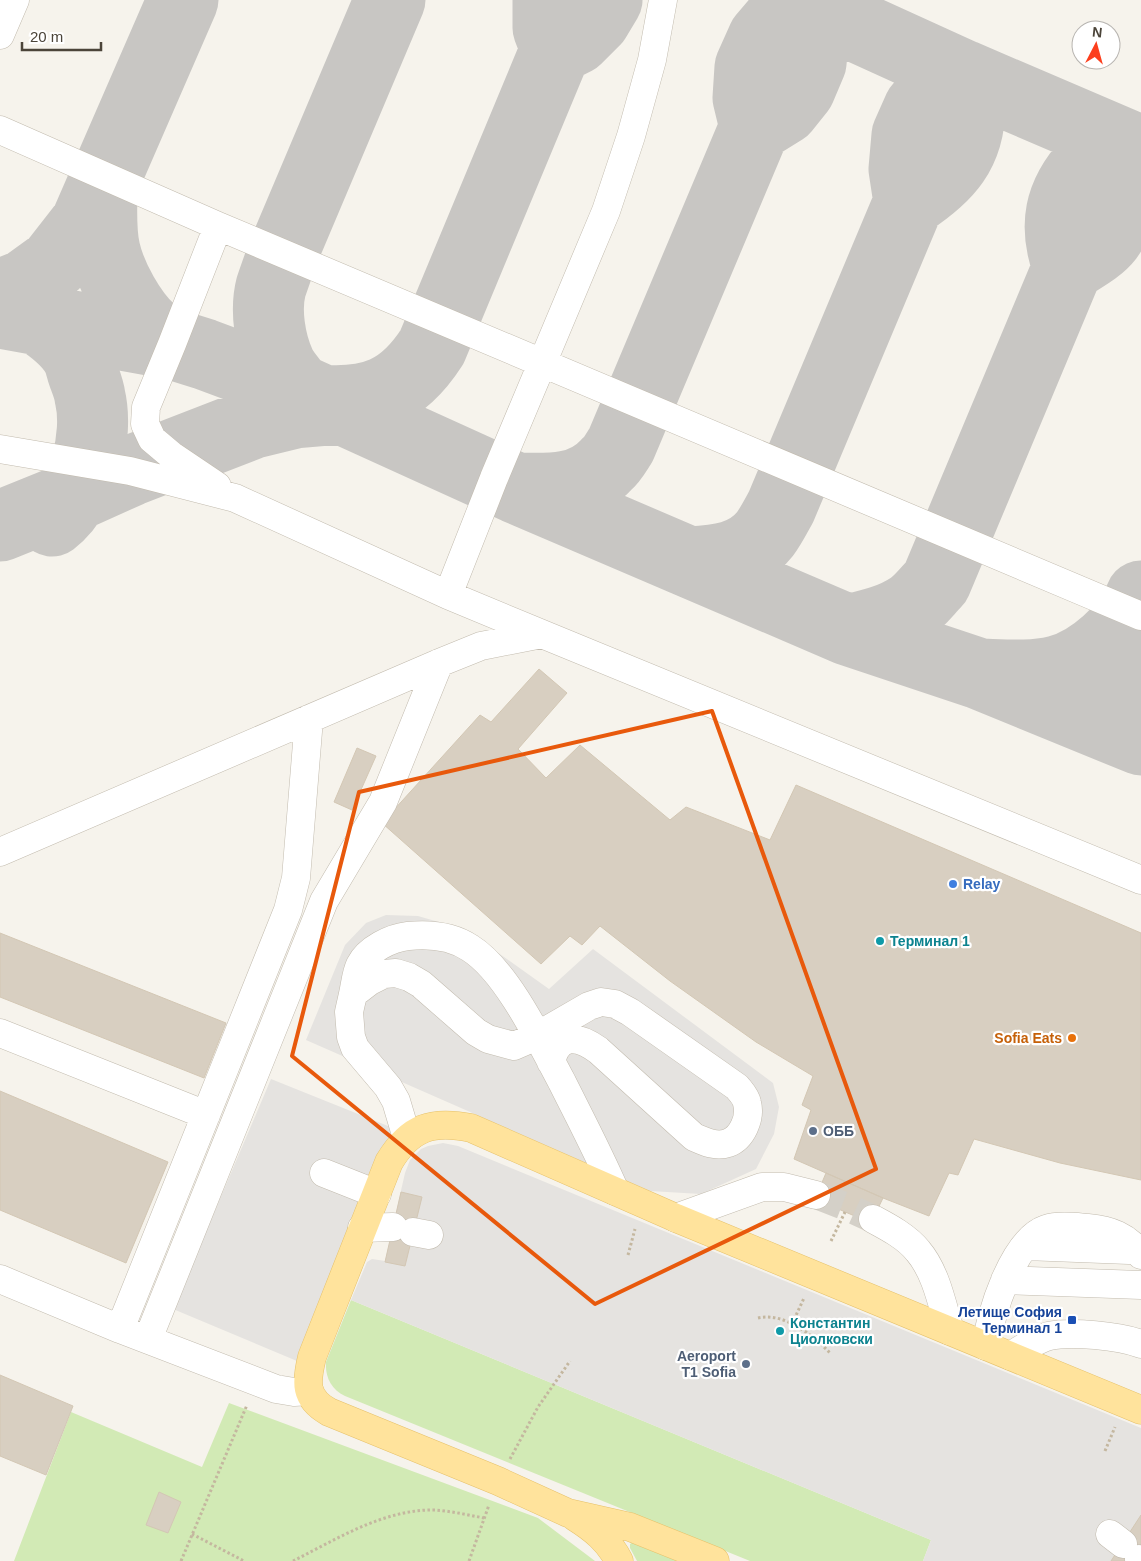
<svg xmlns="http://www.w3.org/2000/svg" width="1141" height="1561" font-family="Arial,sans-serif">
	<style>
		.green { fill: #d2eab5 }
		.parking { fill: #e5e3e0 }
		.lines { fill: none; stroke-linecap: round; stroke-linejoin: round }
		.taxiway { stroke: #c8c6c3; stroke-width: 71 }
		.building { fill: #d8cfc1; stroke: #d3c7b4 }
		.minor-tunnel { stroke: #d4d0c8; stroke-width: 28; stroke-dasharray: 28 14; stroke-linecap: butt }
		.minor-casing { stroke: #c2bbae; stroke-width: 29 }
		.major-casing { stroke: #e6c16a; stroke-width: 29 }
		.path { stroke: #c4b79f; stroke-width: 3; stroke-dasharray: 2.5 2.5; stroke-linecap: butt }
		.minor { stroke: #fff; stroke-width: 28 }
		.major { stroke: #ffe39c; stroke-width: 28 }
		.marked { fill: none; stroke: #e8590c; stroke-width: 4; stroke-linejoin: round }
		.shop-dot { fill: #3f7fe0; stroke: #fff; stroke-width: 2 }
		.culture-dot { fill: #0f9aa8; stroke: #fff; stroke-width: 2 }
		.food-dot { fill: #e8710a; stroke: #fff; stroke-width: 2 }
		.service-dot { fill: #5c6f8a; stroke: #fff; stroke-width: 2 }
		.transit-dot { fill: #1a4fb4; stroke: #fff; stroke-width: 2 }
		.labels { text-anchor: middle; dominant-baseline: central; stroke-width: 4.5; stroke-linejoin: round; paint-order: stroke }
		.shop-label { font-size: 14px; font-weight: bold; fill: #366cbe; stroke: #fff; text-anchor: start }
		.culture-label { font-size: 14px; font-weight: bold; fill: #0d838f; stroke: #fff; text-anchor: start }
		.food-label { font-size: 14px; font-weight: bold; fill: #c56008; stroke: #fff; text-anchor: end }
		.service-label { font-size: 14px; font-weight: bold; fill: #4e5e75; stroke: #fff; text-anchor: start }
		.transit-label { font-size: 14px; font-weight: bold; fill: #164399; stroke: #fff; text-anchor: end }
	</style>
	<rect width="100%" height="100%" fill="#f6f3ec"/>
	<path class="green" d="M351,1300L931,1540L923,1561H750L345,1396C331,1389 325,1377 326,1362Z
		M229,1403L538,1518L595,1561H14L71,1412L202,1467Z
		M633,1542L686,1561H637L630,1548V1544Z"/>
	<path class="parking" d="M386,915L418,916L466,930L549,989L593,949L773,1083L779,1107L774,1134L756,1169L701,1194L650,1191L306,1040L345,945L366,923Z
		M271,1079L393,1128L297,1361L173,1309Z
		M443,1143L458,1146L1141,1428V1556L1138,1561H923L931,1540L351,1300L367,1262L372,1259L385,1261L405,1173L410,1160L421,1149L428,1146Z"/>
	<g class="lines">
		<path class="taxiway" d="M798,0L963,75L1141,151
			M556,49L576,39L595,20L607,0
			M102,186C102,208 100,230 105,251C111,277 131,313 151,331C156,336 164,340 170,344
			M0,295L25,285L54,264L86,223L183,0
			M0,313L172,344L204,354L298,389L516,488L848,630L977,673L1141,740
			M38,319C53,329 68,340 77,356C80,361 81,369 83,374C86,382 89,389 90,397C99,435 84,497 52,521
			M298,389C292,381 284,373 280,364C270,342 265,310 271,287C275,275 279,264 283,253L390,0
			M319,400C372,404 403,392 432,347L556,49L548,28V0
			M516,488C549,489 583,491 607,464C613,459 617,451 621,445L755,127L748,98L750,67L763,38L780,18L807,4L814,32L811,63L800,89L784,109L755,127
			M0,526L72,497L130,471L254,423L295,413L342,409
			M690,562C718,560 746,558 765,534C771,526 776,516 781,507L909,202L904,169L907,135L919,108L939,87L963,75C965,84 970,95 970,105C970,153 947,177 909,202
			M1136,608L1133,655L1141,691
			M848,630C869,625 892,620 911,607C920,601 928,590 936,582L1068,267C1081,258 1098,250 1108,237C1122,218 1129,183 1125,160C1124,154 1120,147 1118,142C1108,148 1097,154 1089,162C1059,194 1053,226 1068,267
			M983,674C1008,675 1033,677 1057,671C1091,662 1128,629 1141,596"/>
	</g>
	<path class="building" d="M539,669L567,693L518,749L546,778L580,745L670,820L686,807L770,840L796,785L1141,933V1180L1060,1163L974,1139L958,1175L949,1173L929,1216L883,1198L794,1159L811,1110L802,1105L813,1076L756,1042L670,981L600,926L582,945L570,936L541,964L382,823L480,715L491,722Z
		M357,748L376,756L352,810L334,802Z
		M0,933L226,1023L204,1078L0,997Z
		M0,1091L168,1162L126,1263L0,1210Z
		M826,1173L883,1198L871,1223L815,1199Z
		M401,1192L422,1197L405,1266L385,1262Z
		M0,1375L73,1406L46,1475L0,1456Z
		M159,1492L181,1502L168,1533L146,1525Z
		M1141,1515V1556L1138,1561H1111Z"/>
	<g class="lines">
		<path class="minor-tunnel" d="M816,1195L847,1207L873,1219"/>
		<g class="minor-casing">
			<path id="minor" d="M0,35L15,0
				M0,130L218,226L1141,616
				M0,449L130,471L235,498L448,595L542,634
				M217,486L171,455L152,439L145,424L146,407L172,344L218,226
				M448,595L494,478L606,211L631,136L652,60L663,0
				M0,852L439,663L481,646L542,634L1141,880
				M353,994C355,985 356,973 360,965C368,949 391,938 408,936C428,934 452,936 470,948C507,971 541,1043 562,1082C580,1118 599,1154 615,1191
				M0,1033L206,1115
				M407,1138L396,1101L388,1087L355,1048L351,1037L349,1012L353,994L370,981L384,974L396,973L409,977L421,984L476,1032L488,1039L514,1046L537,1036L589,1006L601,1002L615,1004L630,1012L737,1087C741,1092 746,1097 747,1103C751,1118 742,1138 728,1143C716,1147 705,1142 694,1137L598,1050C577,1035 558,1033 551,1062
				M324,1173L377,1194
				M676,1218L762,1187H784L816,1195
				M873,1219C888,1227 907,1237 918,1251C936,1272 942,1304 950,1331
				M362,1228L393,1227
				M413,1232L429,1235
				M1025,1246L1129,1250
				M0,1279L120,1329L276,1389L294,1392L309,1391
				M1005,1280L1141,1285
				M120,1329L288,910L296,878L309,719
				M148,1339L324,901L383,802L439,663
				M986,1346C990,1315 1013,1240 1046,1229C1058,1225 1075,1227 1088,1228C1110,1230 1127,1236 1141,1255
				M1011,1356C1023,1348 1035,1340 1049,1336C1071,1331 1120,1336 1141,1344
				M1110,1534L1123,1544
				M1139,1559L1141,1561"/>
		</g>
		<g class="major-casing">
			<path id="major" d="M575,1517C594,1529 609,1541 619,1561
				M715,1561L630,1527L568,1513L498,1481L329,1412C304,1398 306,1382 312,1357L389,1162C410,1127 432,1120 471,1128L676,1218L1141,1410"/>
		</g>
		<path class="path" d="M831,1241L845,1212
			M628,1255L635,1229
			M758,1318C784,1312 813,1335 830,1353
			M792,1324L804,1298
			M1105,1451L1115,1427
			M510,1459L538,1407L570,1361
			M192,1534L244,1561
			M181,1561L247,1405
			M293,1561C337,1539 384,1509 435,1510C451,1511 468,1515 484,1518
			M469,1561L489,1505"/>
		<use href="#minor" class="minor"/>
		<use href="#major" class="major"/>
	</g>
	<path class="marked" d="M712,711L876,1169L595,1304L292,1056L359,792Z"/>
	<circle class="shop-dot" cx="953" cy="884" r="5"/>
	<g class="culture-dot">
		<circle cx="880" cy="941" r="5"/>
		<circle cx="780" cy="1331" r="5"/>
	</g>
	<circle class="food-dot" cx="1072" cy="1038" r="5"/>
	<g class="service-dot">
		<circle cx="813" cy="1131" r="5"/>
		<circle cx="746" cy="1364" r="5"/>
	</g>
	<rect class="transit-dot" x="1067" y="1315" width="10" height="10" rx="2.5"/>
	<g class="labels">
		<g class="shop-label">
			<text x="963" y="884">Relay</text>
		</g>
		<g class="culture-label">
			<text x="890" y="941">Терминал 1</text>
			<text x="790" y="1323">Константин<tspan x="790" dy="16">Циолковски</tspan></text>
		</g>
		<g class="food-label">
			<text x="1062" y="1038">Sofia Eats</text>
		</g>
		<g class="service-label">
			<text x="823" y="1131">ОББ</text>
			<text x="736" y="1356" text-anchor="end">Aeroport<tspan x="736" dy="16">T1 Sofia</tspan></text>
		</g>
		<g class="transit-label">
			<text x="1062" y="1312">Летище София<tspan x="1062" dy="16">Терминал 1</tspan></text>
		</g>
	</g>
	<g transform="translate(1096 45) rotate(6)"><circle r="24" fill="#ffffff" stroke="#b7b4b0"/>
	<path d="M0-4L9 19L0 12L-9 19Z" fill="#fc3f1d"/>
	<text y="-8" font-size="14" font-weight="bold" text-anchor="middle" fill="#4b4439">N</text>
	</g>
	<path d="M22 42v8h79v-8" fill="none" stroke="#4b4439" stroke-width="2.5"/>
	<text x="30" y="42" font-size="15" fill="#4b4439" stroke="#ffffff" stroke-width="4" paint-order="stroke">20 m</text>
</svg>
